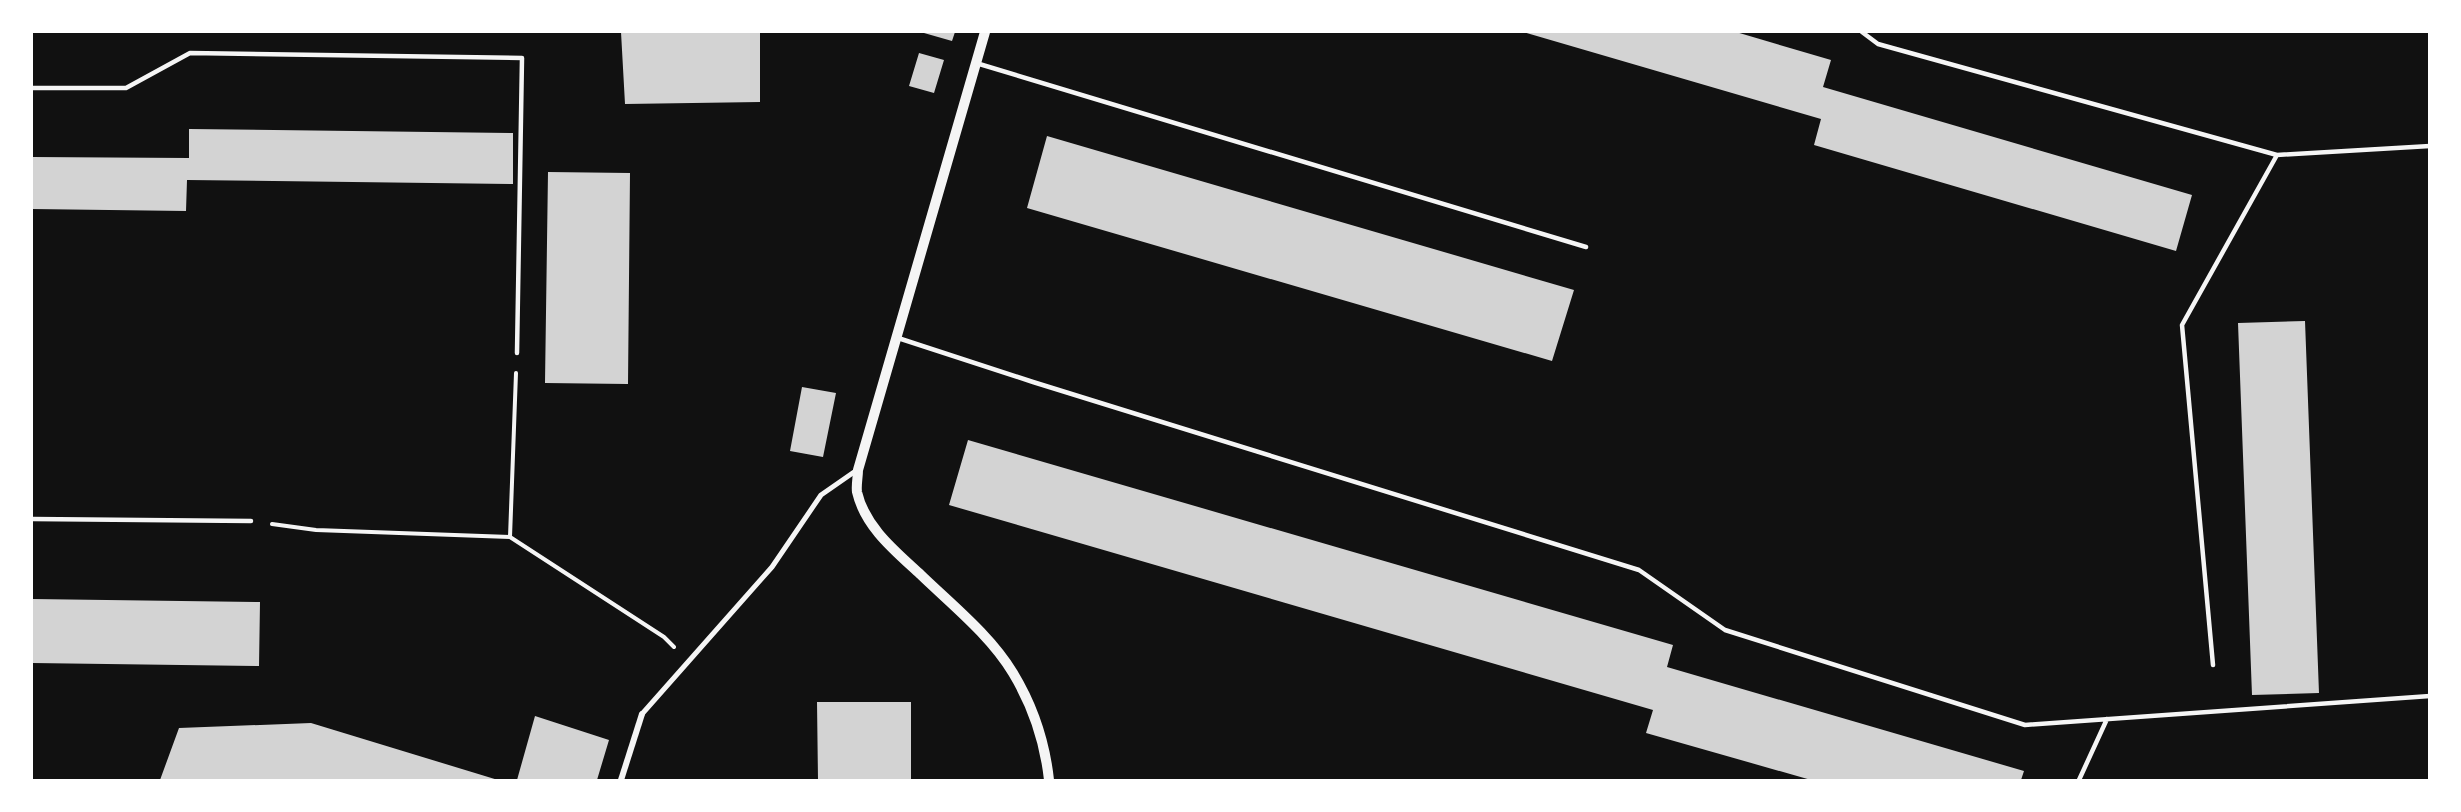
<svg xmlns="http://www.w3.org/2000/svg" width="2461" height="812" font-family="Commissioner,sans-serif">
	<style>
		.building { fill: #d3d3d3 }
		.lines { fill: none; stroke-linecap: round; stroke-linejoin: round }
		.path { stroke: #f5f5f5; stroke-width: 4 }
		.service { stroke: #f5f5f5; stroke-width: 4.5 }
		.pedestrian { stroke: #f5f5f5; stroke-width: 5 }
		.minor { stroke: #f5f5f5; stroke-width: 6 }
		.tertiary { stroke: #f5f5f5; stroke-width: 10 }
	</style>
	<rect width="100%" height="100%" fill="#111"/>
	<path class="building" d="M621,32H760V102L625,104Z
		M925,32H955L952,41L924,33Z
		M1523,32H1736L1831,60L1823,87L2192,195L2176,251L1814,145L1821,119Z
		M919,53L944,60L934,93L909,86Z
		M189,129L513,133V184L187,180L186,211L32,209V157L189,158Z
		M1047,136L1574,290L1552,361L1027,208Z
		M548,172L630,173L628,384L545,383Z
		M2305,321L2319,693L2252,695L2238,323Z
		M802,387L836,393L823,457L790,451Z
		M968,440L1673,645L1667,667L2024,771L2021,780H1811L1646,733L1653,710L949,505Z
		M32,599L260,602L259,666L32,663Z
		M817,702H911V780H818Z
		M535,716L609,740L597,780H517Z
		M311,723L498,780H160L179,728Z"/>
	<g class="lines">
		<path class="path" d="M272,524L316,530L510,537L664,637L674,647
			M510,537L516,373"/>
		<path class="service" d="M1862,32L1878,44L2277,155L2430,146
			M976,63L1586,247
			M32,88H126L190,53L522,58L517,353
			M898,338L1033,382L1639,570L1725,630L2025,725L2430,696
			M32,519L251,521
			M2213,665L2182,325L2277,155
			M2079,780L2107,719"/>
		<path class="pedestrian" d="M642,714L772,567L821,495L857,470"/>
		<path class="minor" d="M621,780L642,714"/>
		<path class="tertiary" d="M985,32L858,470C858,477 856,485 857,492C865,527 895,551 920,574C952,605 990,635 1013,673C1033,706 1045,743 1049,780"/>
	</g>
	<rect width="2461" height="812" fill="none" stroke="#ffffff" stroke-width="66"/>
</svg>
